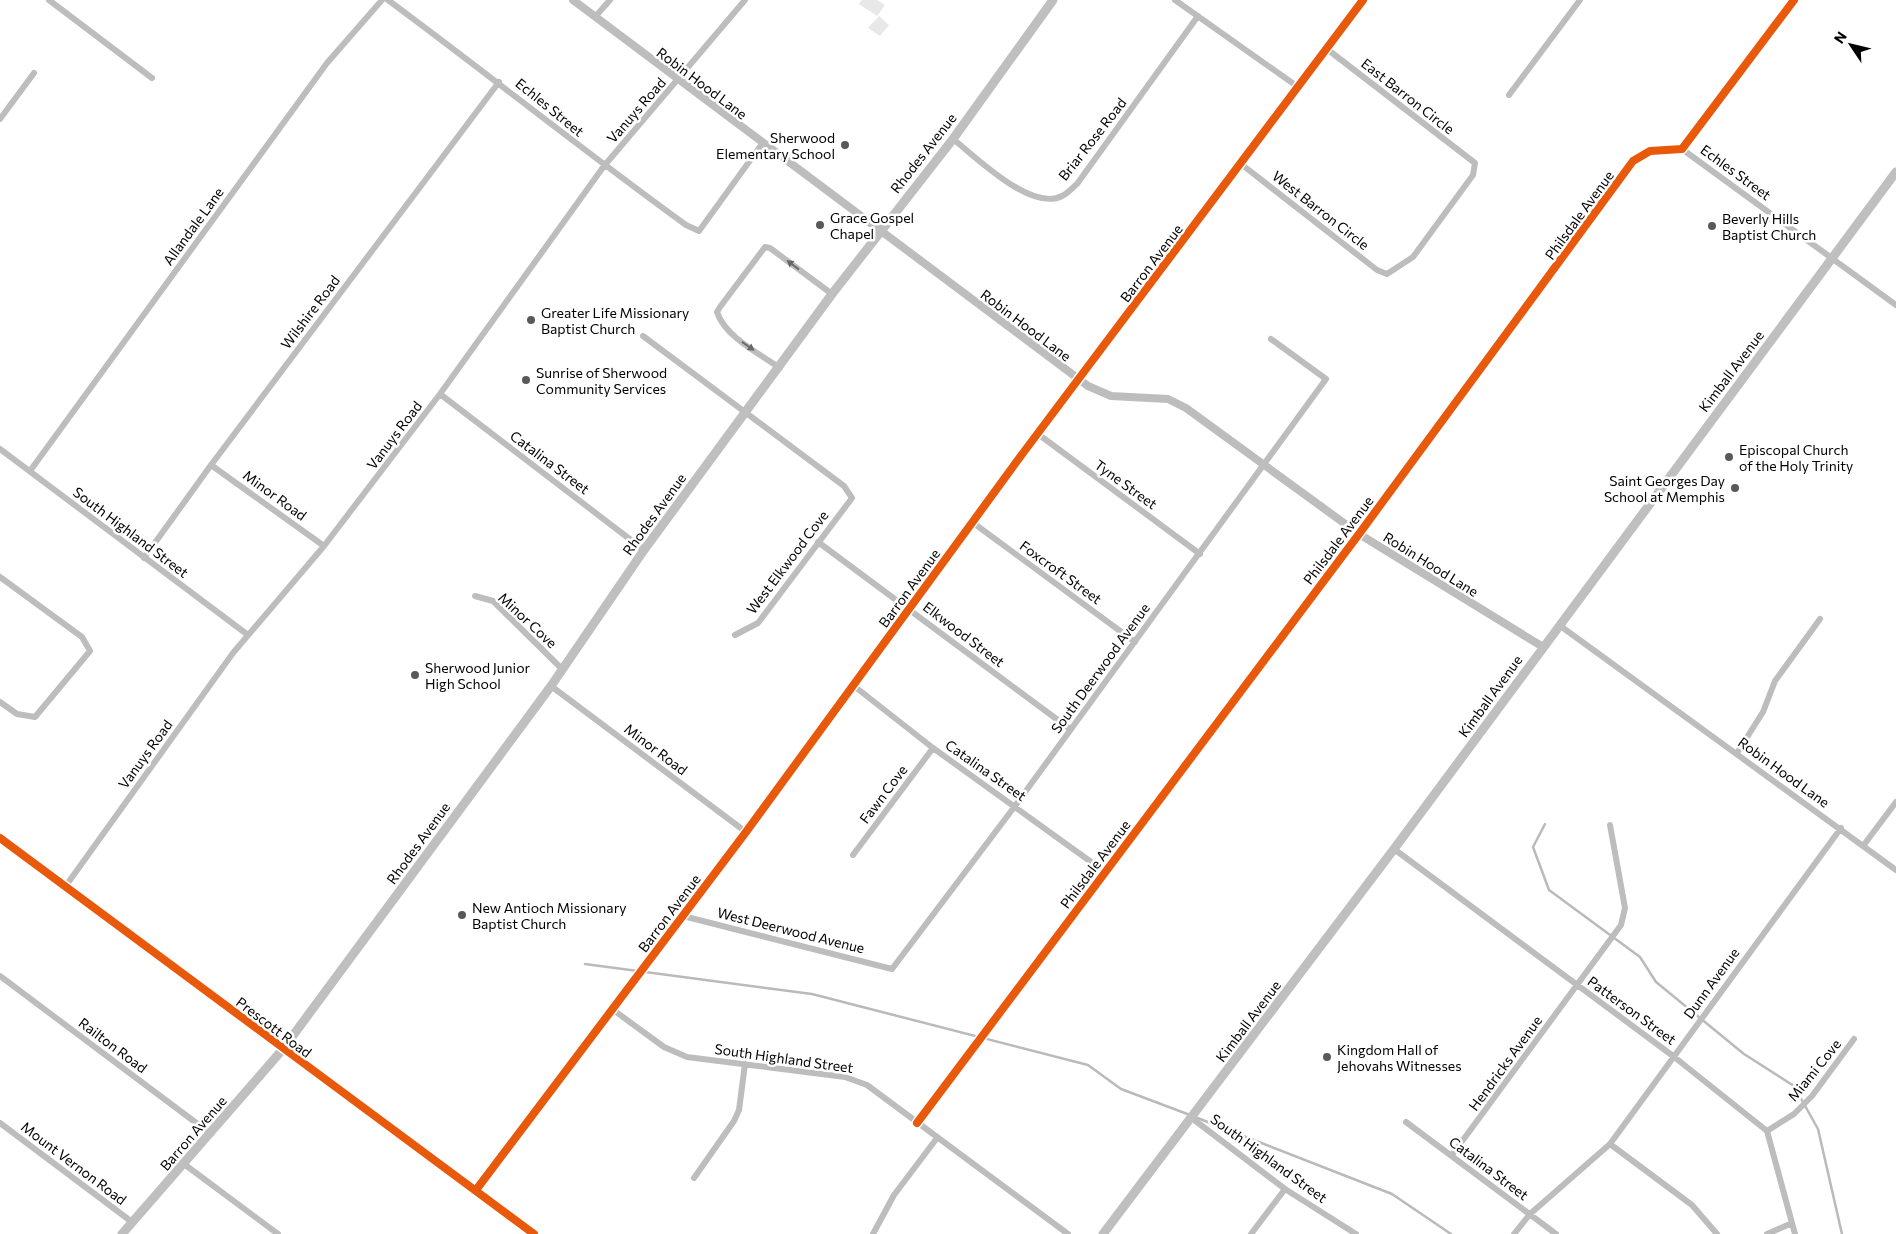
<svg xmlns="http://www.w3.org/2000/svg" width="1896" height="1234" font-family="Commissioner,sans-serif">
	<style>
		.green { fill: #e8e8e8 }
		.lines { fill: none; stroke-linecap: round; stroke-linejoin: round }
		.stream { stroke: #bababa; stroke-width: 2.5 }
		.minor { stroke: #bdbdbd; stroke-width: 6 }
		.tertiary { stroke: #bdbdbd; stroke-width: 8 }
		.secondary { stroke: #bfbfbf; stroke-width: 9 }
		.cycleway-casing { stroke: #fff; stroke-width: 11 }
		.cycleway { stroke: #e8590c; stroke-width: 8 }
		.oneway { fill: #686868 }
		.poi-dot { fill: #595959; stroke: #fff; stroke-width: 2 }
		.labels { text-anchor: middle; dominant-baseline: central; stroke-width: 5; stroke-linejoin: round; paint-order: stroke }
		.street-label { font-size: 14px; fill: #000; stroke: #fff }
		.poi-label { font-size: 14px; fill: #000; stroke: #fff; text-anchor: start }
	</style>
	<rect width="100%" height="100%" fill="#fff"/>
	<path class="green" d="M862,0H877L885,5L877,16L859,4Z
		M879,16L889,25L880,36L868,28Z"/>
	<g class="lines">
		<path class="stream" d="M1545,824L1533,847L1549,890L1640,957L1656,982L1744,1054L1794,1086L1818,1129L1842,1234
			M585,964L812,994L1088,1065L1121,1089L1190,1115
			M1195,1117L1392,1194L1451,1234"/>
		<path class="minor" d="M49,0L152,78
			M388,0C488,74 585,152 686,225L699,231L762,144
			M1175,0L1298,87
			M595,17L610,0
			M1509,95L1580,0
			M0,119L34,73
			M953,139C976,157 1031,212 1062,196C1067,194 1072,188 1077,184L1198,16
			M1682,149L1896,305
			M1241,164L1377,270L1387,274L1413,257L1473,175L1475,163L1327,49
			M643,336L844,486L852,498L758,623L735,635
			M780,368C760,354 725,337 717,312L720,307L765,247L770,248L832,294
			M440,394L644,550
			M1038,434L1200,554
			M0,449L248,635
			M211,465L324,546
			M30,471L327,63L382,0
			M972,522L1135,642
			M818,542L1070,729
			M144,558L211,465L499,82
			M0,577L82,637L90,651L35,717L17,714L0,702
			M475,596L493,601L561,668
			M1559,625L1896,870
			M551,686L746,832
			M854,686L933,748L1105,872
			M1737,753L1763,712L1775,681L1820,619
			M1863,846L1896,802
			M1394,849L1673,1056L1767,1131L1795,1234
			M853,855L933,748
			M65,887L233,653L324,546L440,394L604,166L745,0
			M683,916L892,969L1015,806L1326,379L1271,339
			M0,976L211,1134
			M612,1009L664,1047L687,1057L845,1077L867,1085L1068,1234
			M1193,1119L1285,1189L1356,1234
			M1406,1122L1556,1234
			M0,1123L132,1222
			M917,1123L1359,534L1633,161L1650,151L1682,149L1794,0
			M1767,1131L1794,1114L1812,1096L1854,1039
			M1610,1144L1692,1205L1717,1234
			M1452,1155L1621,925L1625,908L1610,825
			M184,1164L278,1234
			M694,1178L734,1121L739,1110L745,1064
			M476,1190L746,832L1023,453L1363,0
			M873,1234L894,1195L937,1138
			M1251,1234L1285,1189
			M1514,1234L1530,1214L1610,1144L1841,828
			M1767,1234L1792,1223"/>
		<path class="tertiary" d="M573,0L1088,386L1111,396L1168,399L1186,408L1359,534L1543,647"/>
		<path class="secondary" d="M0,838L534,1234
			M122,1234L283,1049L551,686L644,550L832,294L953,139L1053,0
			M1103,1234L1394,849L1896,172"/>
		<g class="cycleway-casing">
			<path id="cycleway" d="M0,838L534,1234
				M917,1123L1359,534L1633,161L1650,151L1682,149L1794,0
				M476,1190L746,832L1023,453L1363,0"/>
		</g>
		<use href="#cycleway" class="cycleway"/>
	</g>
	<defs><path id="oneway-solid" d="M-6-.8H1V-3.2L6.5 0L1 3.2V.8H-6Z" transform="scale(1.25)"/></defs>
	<g class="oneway">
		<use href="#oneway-solid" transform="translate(793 265) rotate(-143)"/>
		<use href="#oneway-solid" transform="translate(748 346) rotate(35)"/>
	</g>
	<g class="poi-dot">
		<circle cx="845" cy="145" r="5"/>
		<circle cx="820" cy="225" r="5"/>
		<circle cx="1712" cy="226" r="5"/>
		<circle cx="531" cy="320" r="5"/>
		<circle cx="526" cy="380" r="5"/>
		<circle cx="1729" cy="457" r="5"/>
		<circle cx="1735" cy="488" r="5"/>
		<circle cx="415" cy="675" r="5"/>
		<circle cx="462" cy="915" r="5"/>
		<circle cx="1327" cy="1057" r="5"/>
	</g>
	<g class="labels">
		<g class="street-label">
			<text transform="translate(702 83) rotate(37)">Robin Hood Lane</text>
			<text transform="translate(1408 96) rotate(38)">East Barron Circle</text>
			<text transform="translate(550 107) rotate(39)">Echles Street</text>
			<text transform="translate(636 110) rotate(-49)">Vanuys Road</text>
			<text transform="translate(1092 139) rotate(-52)">Briar Rose Road</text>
			<text transform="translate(923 153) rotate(-52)">Rhodes Avenue</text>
			<text transform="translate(1736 172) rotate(36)">Echles Street</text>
			<text transform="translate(1321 210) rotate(38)">West Barron Circle</text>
			<text transform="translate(1579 215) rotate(-54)">Philsdale Avenue</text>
			<text transform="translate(193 226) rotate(-54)">Allandale Lane</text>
			<text transform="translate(1151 263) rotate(-53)">Barron Avenue</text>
			<text transform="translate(310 312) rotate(-53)">Wilshire Road</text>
			<text transform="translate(1026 325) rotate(37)">Robin Hood Lane</text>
			<text transform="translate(1731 371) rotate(-53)">Kimball Avenue</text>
			<text transform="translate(394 435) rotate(-53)">Vanuys Road</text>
			<text transform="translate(550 462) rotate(37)">Catalina Street</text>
			<text transform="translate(1126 484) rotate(36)">Tyne Street</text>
			<text transform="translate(275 495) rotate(36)">Minor Road</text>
			<text transform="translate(654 514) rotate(-54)">Rhodes Avenue</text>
			<text transform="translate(131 532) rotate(37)">South Highland Street</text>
			<text transform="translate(1338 540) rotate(-53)">Philsdale Avenue</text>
			<text transform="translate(787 562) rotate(-53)">West Elkwood Cove</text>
			<text transform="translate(1431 564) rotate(32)">Robin Hood Lane</text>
			<text transform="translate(1061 572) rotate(36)">Foxcroft Street</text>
			<text transform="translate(909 588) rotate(-54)">Barron Avenue</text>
			<text transform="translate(528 620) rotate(43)">Minor Cove</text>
			<text transform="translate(964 634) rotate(37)">Elkwood Street</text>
			<text transform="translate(1100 668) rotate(-54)">South Deerwood Avenue</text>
			<text transform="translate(1490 696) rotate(-54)">Kimball Avenue</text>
			<text transform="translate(656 749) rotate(37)">Minor Road</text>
			<text transform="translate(145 754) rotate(-54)">Vanuys Road</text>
			<text transform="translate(986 770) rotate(35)">Catalina Street</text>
			<text transform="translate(1784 772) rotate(36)">Robin Hood Lane</text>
			<text transform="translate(883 794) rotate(-53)">Fawn Cove</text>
			<text transform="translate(418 843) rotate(-54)">Rhodes Avenue</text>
			<text transform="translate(1095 864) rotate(-53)">Philsdale Avenue</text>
			<text transform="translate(669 913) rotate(-53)">Barron Avenue</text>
			<text transform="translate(791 930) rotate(14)">West Deerwood Avenue</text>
			<text transform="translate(1711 983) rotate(-54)">Dunn Avenue</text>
			<text transform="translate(1632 1010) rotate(36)">Patterson Street</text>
			<text transform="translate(1248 1021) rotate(-53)">Kimball Avenue</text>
			<text transform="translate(274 1027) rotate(37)">Prescott Road</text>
			<text transform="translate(113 1045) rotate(37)">Railton Road</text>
			<text transform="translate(784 1058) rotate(8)">South Highland Street</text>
			<text transform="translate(1505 1063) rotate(-54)">Hendricks Avenue</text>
			<text transform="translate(1814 1070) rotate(-51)">Miami Cove</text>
			<text transform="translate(193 1133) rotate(-49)">Barron Avenue</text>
			<text transform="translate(1269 1158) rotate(36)">South Highland Street</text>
			<text transform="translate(74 1163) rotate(37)">Mount Vernon Road</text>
			<text transform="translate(1489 1168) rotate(37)">Catalina Street</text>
		</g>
		<g class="poi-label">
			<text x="835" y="137" text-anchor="end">Sherwood<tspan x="835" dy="16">Elementary School</tspan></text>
			<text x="830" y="217">Grace Gospel<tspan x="830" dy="16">Chapel</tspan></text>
			<text x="1722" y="218">Beverly Hills<tspan x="1722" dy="16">Baptist Church</tspan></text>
			<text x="541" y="312">Greater Life Missionary<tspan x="541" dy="16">Baptist Church</tspan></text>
			<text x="536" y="372">Sunrise of Sherwood<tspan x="536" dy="16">Community Services</tspan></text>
			<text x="1739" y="449">Episcopal Church<tspan x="1739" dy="16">of the Holy Trinity</tspan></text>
			<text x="1725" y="480" text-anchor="end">Saint Georges Day<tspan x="1725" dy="16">School at Memphis</tspan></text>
			<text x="425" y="667">Sherwood Junior<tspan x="425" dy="16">High School</tspan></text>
			<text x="472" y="907">New Antioch Missionary<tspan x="472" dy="16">Baptist Church</tspan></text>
			<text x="1337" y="1049">Kingdom Hall of<tspan x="1337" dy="16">Jehovahs Witnesses</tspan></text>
		</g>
	</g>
	<g transform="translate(1851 45) rotate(305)" stroke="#ffffff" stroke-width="4" paint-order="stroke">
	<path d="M0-4L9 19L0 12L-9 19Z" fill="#000000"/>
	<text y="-8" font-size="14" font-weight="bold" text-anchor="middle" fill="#000000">N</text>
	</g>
</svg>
